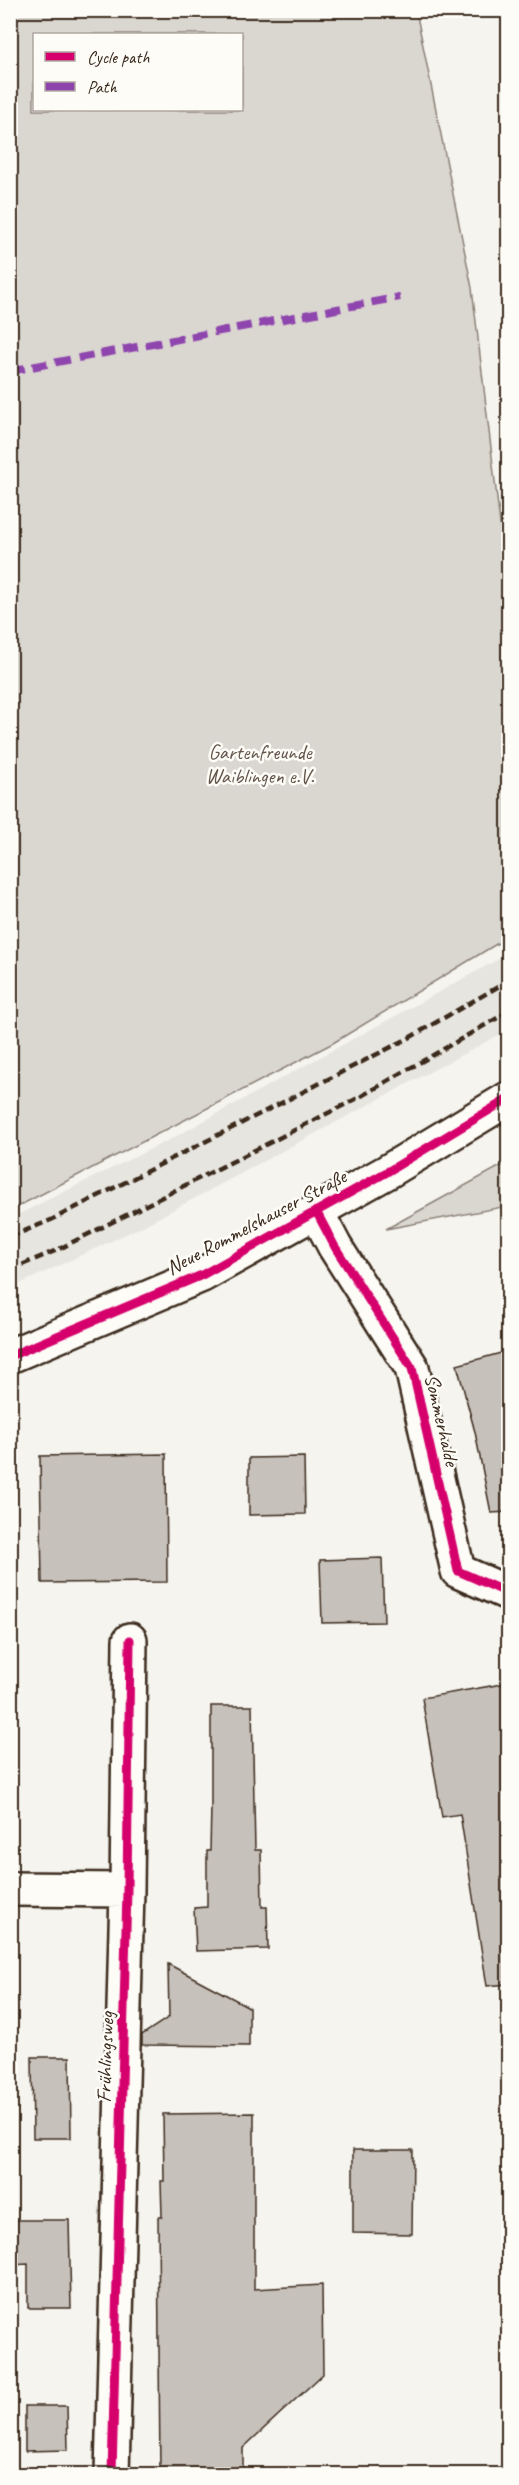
<svg xmlns="http://www.w3.org/2000/svg" width="519" height="2485" font-family="Caveat,sans-serif">
	<style>
		.built { fill: #e7e5df }
		.green { fill: #dad6d0; stroke: #8a8077; stroke-width: 1.5; fill-rule: evenodd }
		.building { fill: #c7c1bb; stroke: #3b2a1e; stroke-width: 1.5 }
		.lines { fill: none; stroke-linecap: round; stroke-linejoin: round }
		.street-casing { stroke: #3b2a1e; stroke-width: 38 }
		.secondary-casing { stroke: #3b2a1e; stroke-width: 38 }
		.street { stroke: #fdfcf7; stroke-width: 33 }
		.secondary { stroke: #fdfcf7; stroke-width: 33 }
		.rail { stroke: #3b2a1e; stroke-width: 4.5; stroke-dasharray: 9 4.5; stroke-linecap: butt }
		.quiet { stroke: #8e44ad; stroke-width: 8; stroke-dasharray: 15 8; stroke-linecap: butt }
		.cycleway-casing { stroke: #fdfcf7; stroke-width: 13 }
		.cycleway { stroke: #d6006c; stroke-width: 9 }
		.labels { text-anchor: middle; dominant-baseline: central; stroke-width: 5; stroke-linejoin: round; paint-order: stroke }
		.park-label { font-size: 21px; fill: #63554a; stroke: #fdfcf7 }
		.street-label { font-size: 21px; fill: #3b2a1e; stroke: #fdfcf7 }
	</style>
	<rect width="100%" height="100%" fill="#f5f4ee"/>
	<filter id="ink" filterUnits="userSpaceOnUse"><feTurbulence type="fractalNoise" baseFrequency=".0167" numOctaves="2"/><feDisplacementMap in="SourceGraphic" scale="12" xChannelSelector="R" yChannelSelector="G"/><feConvolveMatrix kernelMatrix="1 2 1 2 8 2 1 2 1" color-interpolation-filters="sRGB"/></filter>
	<g filter="url(#ink)">
		<path class="built" d="M508,954V1030L141,1227L11,1288V1218L173,1138Z"/>
		<path class="green" d="M10,11H416L472,288L508,591V937L333,1043L11,1210ZM34,34H242V110H34Z
			M508,1162V1206L386,1229Z"/>
		<path class="building" d="M508,1351V1512L491,1513L475,1432L457,1365Z
			M166,1454L167,1582L42,1583L40,1456Z
			M304,1457L305,1514L249,1515V1458Z
			M382,1558L384,1622L322,1623L320,1560Z
			M508,1683V1984L487,1986L460,1814L442,1817L422,1698Z
			M211,1706H252L255,1850H261L262,1907H267L268,1949L196,1951L194,1908L207,1907V1851H210L211,1806Z
			M168,1964L249,2007V2046L142,2045V2035L169,2017Z
			M32,2057H70L71,2138H33Z
			M254,2113V2289L322,2285L323,2374L243,2448V2475H160L158,2217H162L161,2181H164L163,2114Z
			M353,2150H413L412,2234L353,2233Z
			M10,2220H69L71,2308H28V2264L10,2265Z
			M25,2406H67L68,2450L25,2451Z"/>
		<g class="lines">
			<g class="street-casing">
				<path id="street" d="M316,1211L335,1247L412,1368L458,1571L508,1593
					M10,1889L127,1890
					M112,2474L127,1890L130,1640"/>
			</g>
			<g class="secondary-casing">
				<path id="secondary" d="M10,1356L202,1275L387,1172L508,1099"/>
			</g>
			<use href="#street" class="street"/>
			<use href="#secondary" class="secondary"/>
			<path class="rail" d="M10,1237L51,1220L409,1038L508,981
				M10,1270L57,1250L358,1098L508,1012"/>
			<path class="quiet" d="M10,371L400,297"/>
			<g class="cycleway-casing">
				<path id="cycleway" d="M316,1211L335,1247L412,1368L458,1571L508,1593
					M10,1356L202,1275L387,1172L508,1099
					M112,2474L127,1890L130,1640"/>
			</g>
			<use href="#cycleway" class="cycleway"/>
		</g>
	</g>
	<g class="labels">
		<g class="park-label">
			<text x="260" y="752">Gartenfreunde<tspan x="260" dy="24">Waiblingen e.V.</tspan></text>
		</g>
		<g class="street-label">
			<text transform="translate(256 1222) rotate(-28)">Neue Rommelshauser Straße</text>
			<text transform="translate(442 1420) rotate(77)">Sommerhalde</text>
			<text transform="translate(105 2057) rotate(-88)">Frühlingsweg</text>
		</g>
	</g>
	<rect width="519" height="2485" fill="none" stroke="#fdfcf7" stroke-width="36"/>
	<rect x="18" y="18" width="483" height="2449" fill="none" stroke="#3b2a1e" stroke-width="2" filter="url(#ink)"/>
	<rect x="33" y="33" width="210" height="78" fill="#fdfcf7" stroke="#afa8a0" stroke-width="1.5"/>
	<rect x="45" y="52" width="30" height="9" fill="#d6006c" stroke="#afa8a0" stroke-width="1.5"/>
	<text x="87" y="63" font-size="18" fill="#3b2a1e">Cycle path</text>
	<rect x="45" y="82" width="30" height="9" fill="#8e44ad" stroke="#afa8a0" stroke-width="1.5"/>
	<text x="87" y="93" font-size="18" fill="#3b2a1e">Path</text>
</svg>
